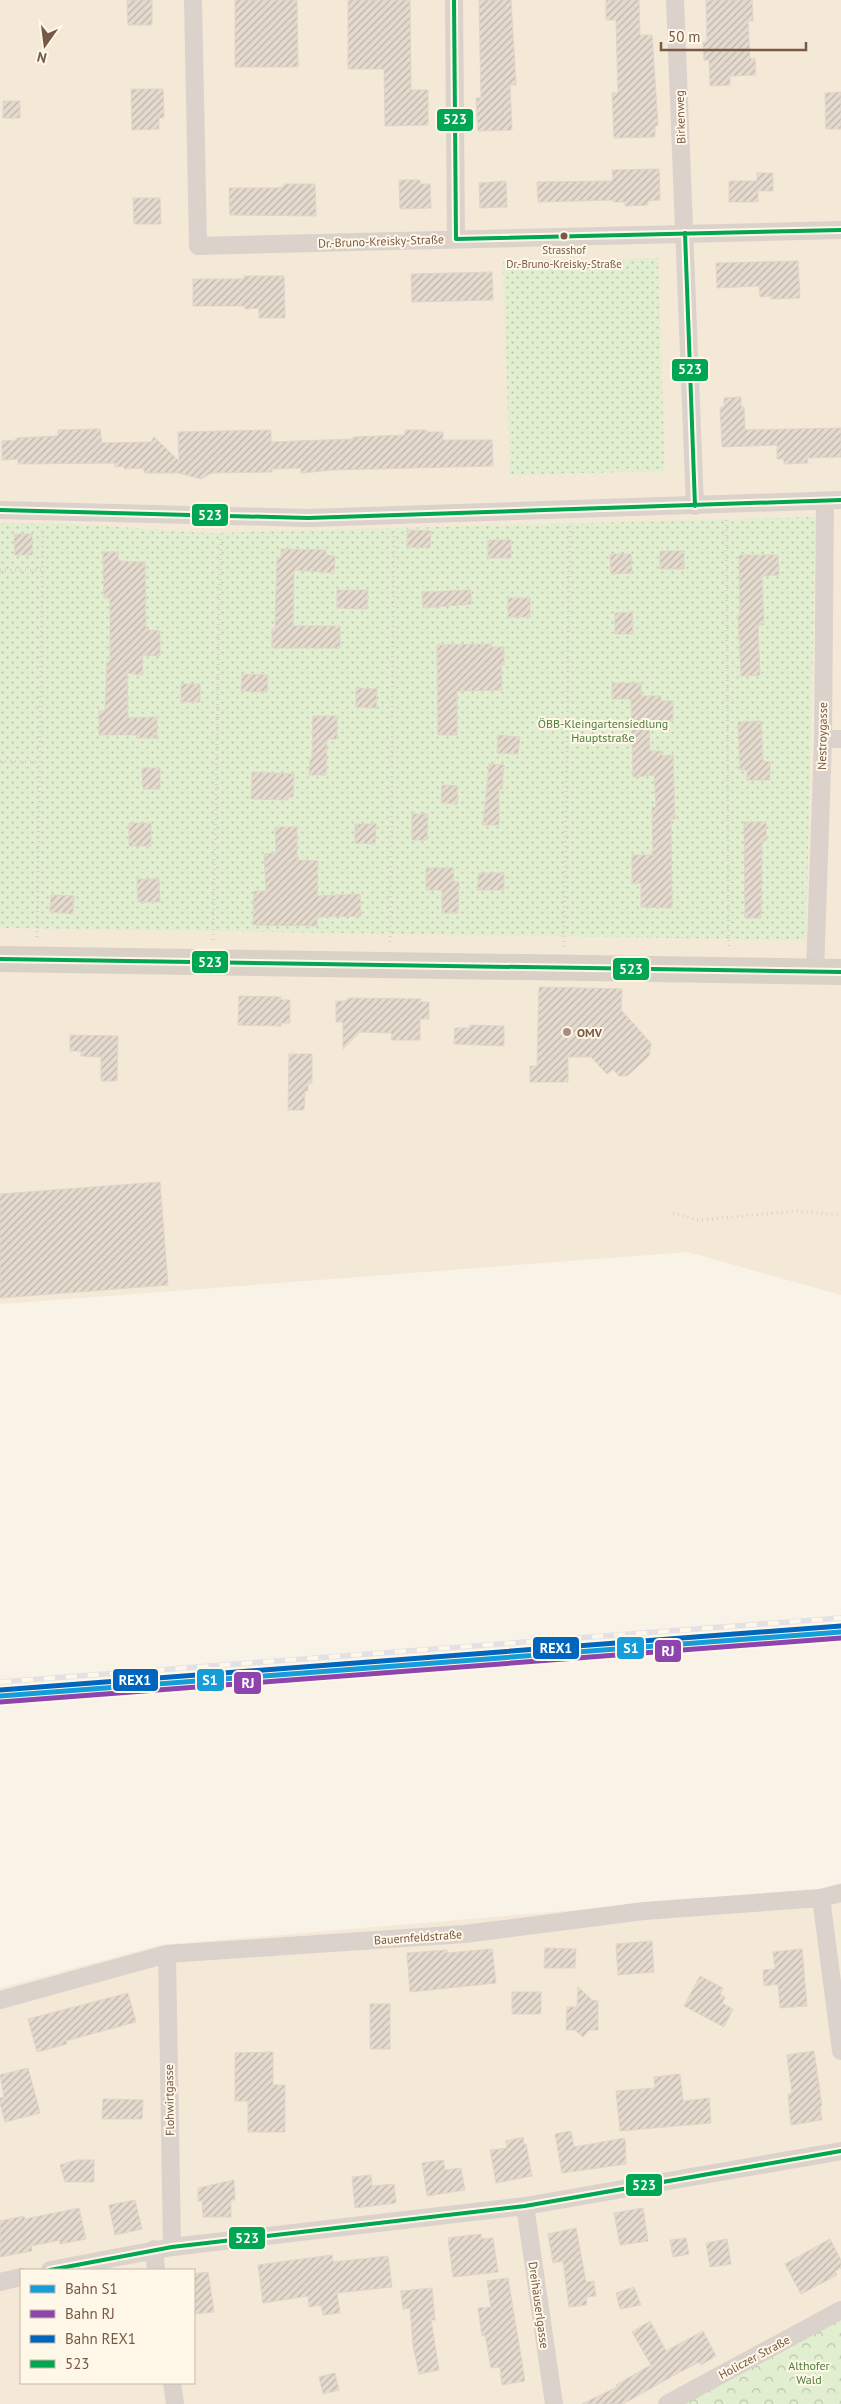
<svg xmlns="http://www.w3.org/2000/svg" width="841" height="2404" font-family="'PT Sans',sans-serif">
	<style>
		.residential { fill: #f4e8d6; fill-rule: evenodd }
		.forest { fill: url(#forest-crowns) }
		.park { fill: url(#park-dots) }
		.building { fill: url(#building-hatch); stroke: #e1d5c9 }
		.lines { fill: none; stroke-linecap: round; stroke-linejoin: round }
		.path { stroke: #dad1ca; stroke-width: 3; stroke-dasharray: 1 4; stroke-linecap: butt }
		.minor { stroke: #dbd2cb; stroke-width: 18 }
		.primary { stroke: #dad1c6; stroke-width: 26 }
		.rail-casing { stroke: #e4e1e4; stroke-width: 5.5 }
		.rail { stroke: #fff7e8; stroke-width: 4; stroke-dasharray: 11; stroke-linecap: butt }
		.bus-1-casing { stroke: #fff7e8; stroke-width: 8 }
		.bus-1 { stroke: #00a651; stroke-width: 4 }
		.rail-1-casing { stroke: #fff7e8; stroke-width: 9 }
		.rail-2-casing { stroke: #fff7e8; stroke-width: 9 }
		.rail-3-casing { stroke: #fff7e8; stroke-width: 9 }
		.rail-1 { stroke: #159dd9; stroke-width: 5 }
		.rail-2 { stroke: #8e44ad; stroke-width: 5 }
		.rail-3 { stroke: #0065bd; stroke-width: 5 }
		.bus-dot { fill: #775946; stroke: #fff7e8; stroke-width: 2 }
		.poi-dot { fill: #a48f7e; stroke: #fff7e8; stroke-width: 2 }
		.labels { text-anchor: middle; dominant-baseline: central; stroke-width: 4; stroke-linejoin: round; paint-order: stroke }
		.bus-label { font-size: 11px; fill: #775946; stroke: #fff7e8 }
		.street-label { font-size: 12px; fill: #775946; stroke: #fff7e8 }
		.park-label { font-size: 12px; fill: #4e7e3d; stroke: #fff7e8 }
		.poi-label { font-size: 12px; font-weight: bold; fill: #775946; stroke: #fff7e8; text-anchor: start }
		.line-badge { stroke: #fff7e8; stroke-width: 2 }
		.badge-label { font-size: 14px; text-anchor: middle; font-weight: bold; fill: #fff }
	</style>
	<defs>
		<pattern id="forest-crowns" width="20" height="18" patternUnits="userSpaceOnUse" patternTransform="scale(1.25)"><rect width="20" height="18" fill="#e1efd0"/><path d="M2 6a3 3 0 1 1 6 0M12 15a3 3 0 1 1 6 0" fill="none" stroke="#bbc5ab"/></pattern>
		<pattern id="park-dots" width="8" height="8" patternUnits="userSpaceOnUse" patternTransform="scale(1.25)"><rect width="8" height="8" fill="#e1efd0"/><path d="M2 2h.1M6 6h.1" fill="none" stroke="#bbc5ab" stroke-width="1.8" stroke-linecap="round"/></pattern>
		<pattern id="building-hatch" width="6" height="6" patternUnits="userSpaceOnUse" patternTransform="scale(1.25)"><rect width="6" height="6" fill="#e4dace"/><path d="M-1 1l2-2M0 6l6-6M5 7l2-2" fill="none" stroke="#beb4a9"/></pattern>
	</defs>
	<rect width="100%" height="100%" fill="#f8f2e7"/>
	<path class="residential" d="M0,0H841V1295L688,1252L0,1304Z
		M841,1883V2319L683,2404H0V1988L161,1945L815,1890ZM21,2270H194V2383H21Z"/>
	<path class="forest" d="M841,2319V2404H683Z"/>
	<path class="park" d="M658,258L665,471L510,475L503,262Z
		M816,517L806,940L0,928V523L75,524L208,533Z"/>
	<path class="building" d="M127,0H152V25H128Z
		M235,0H297L298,67H235Z
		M348,0H410L411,90H428V125L385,126L384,69H348Z
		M479,0H511L516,85H510L512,130L478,131L476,98H481Z
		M606,0H639L640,35H652L658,125L655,126V137L614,138L612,93H618L616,20H606Z
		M706,0H752L753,21H748L750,59L755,58L756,75L730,76V85L710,86L709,60H704L703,42H707Z
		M131,89H163L164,118H159V129L132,130Z
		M841,92V129H826L825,93Z
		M3,101H20V118H3Z
		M659,169L660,200L648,201V205L625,206V202H614V200L538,202L537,182L613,181L612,170Z
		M757,173H773V191H758V202H729V181H757Z
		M399,180H420V184H430L431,208L400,209Z
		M506,181L507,207L480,208L479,183Z
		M284,184H315L316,216L230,215L229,188H275L284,187Z
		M133,198H160L161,224H134Z
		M798,261L800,298L771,299V296L760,297L759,286L717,288L716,263Z
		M492,272L493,300L412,302L411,274Z
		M244,276H284L285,318H259V308L245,309V306H193V279H244Z
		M741,397V407H744L745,430L841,428V457L807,458L808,463L784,464V459H777V445L722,447L720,407H724V398Z
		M100,429L102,443L151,442L154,437L179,461L178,432L271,430V442L353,439V437L405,435V430H425L428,432H443V440H492L493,466L333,470L301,473V468L272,469V472L211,473L201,479L179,473H144V468L124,469V466L115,467V463L18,464V459L2,460V441L17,440V438L58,436V430Z
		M407,530L431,531L430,548L407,547Z
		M14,534H32V555H15Z
		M488,540H511V558H488Z
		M281,549L326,550V555L335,556L334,573L294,570L293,626H340V648H272V628L275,629L277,558H281Z
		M660,551H684V569H660Z
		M103,552H119L118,561L145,562L146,630L160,631V656L143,655L142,675L127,673L128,718L157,717V738H137V735H99V711H105L107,662H110V598H104Z
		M610,554H631L632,573L611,574Z
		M739,555H778L779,575L762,576L764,625H758L760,675L741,676L738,615H740Z
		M337,590H368L367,609L337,608Z
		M471,590V604L423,608L422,592Z
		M508,598H530V617H508Z
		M632,612L633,634H615V613Z
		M491,644V647H504V665H501L502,690L457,691V735H438L437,645Z
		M242,674L268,675L267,692L241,691Z
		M612,683H641V696H661V701H673V721H649L650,751H662V756L673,755L675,819H671L672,908L641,907V883L632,884V855H653L652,807H656L654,775L633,777L631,699H612Z
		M181,684H200V702H181Z
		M356,688L377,689L376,708L356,707Z
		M313,716H337V739H327L326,775H309L310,759H312Z
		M761,721L763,761L770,762V780H747V770H740L738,722Z
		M498,735L520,737L518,754L497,753Z
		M489,764L504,765L502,789H499V825H483Z
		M142,768H160V789H143Z
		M252,772L294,774L293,797H288V800L251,799Z
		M442,785L458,786L457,804L441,803Z
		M412,814H428L427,840H412Z
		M744,822H766V841H762L761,918H745Z
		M129,823H151V846H129Z
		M355,824H376L375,844L355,843Z
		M275,827H297V860L318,861L317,896L360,894L361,916L317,917V926L253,925L254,891H266L264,854L276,853Z
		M426,868H454L453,881L459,882L458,913H442V890H426Z
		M479,873H504V890H477Z
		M137,879H159L160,902H138Z
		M51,895L74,896L73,914L50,912Z
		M539,987L622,989L621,1010L651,1043L649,1056L627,1076H619L613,1069L607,1074L591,1057H568V1082H530V1066H537Z
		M239,996L281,997V1000H290V1023H281V1026L238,1025Z
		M348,998L421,999L420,1002H429V1019H420V1040H391L392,1033L360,1032L343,1049V1022H336V1001H347Z
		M470,1025L504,1026V1046L454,1044L455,1028H470Z
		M70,1035L118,1036L117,1081H101V1057L81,1056V1051H70Z
		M289,1054H312V1083H308V1091H305L304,1110H288Z
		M160,1182L168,1285L0,1298V1194Z
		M652,1941L654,1972L618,1975L616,1944Z
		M545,1948L576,1949L575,1968H544Z
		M492,1949L496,1983L410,1992L407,1953L447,1950V1953Z
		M802,1949L807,2006L780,2008L778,1984L764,1986L763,1970L775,1969L773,1952Z
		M700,1976L723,1988L720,1994L725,1997L722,2003L733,2009L724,2027L684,2006Z
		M578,1987L592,2000L598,2001V2030H589L583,2037L575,2030H566L567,2007H577Z
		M512,1992H541V2014H512Z
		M128,1993L136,2022L66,2041L67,2044L37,2052L28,2019Z
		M370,2004H390V2049H370Z
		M814,2051L822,2106H820L822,2120L791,2125L788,2094L792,2093L787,2055Z
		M273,2052V2085H285V2132H248V2101H235V2053Z
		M28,2068L40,2113L5,2122L0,2103V2098L4,2097L0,2075Z
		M680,2074L683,2101L709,2098L711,2123L620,2131L616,2091L655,2088L654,2077Z
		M103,2099L143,2100L142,2119H102Z
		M571,2131L574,2147L625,2138L626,2164L562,2173L555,2134Z
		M523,2137L524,2145L526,2144L532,2176L496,2183L490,2150L507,2148L506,2141Z
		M77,2160H94V2182H65L60,2165Z
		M443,2160L445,2170L461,2168L465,2190L427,2196L422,2163Z
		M371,2175L372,2186L394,2184L396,2203L355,2208L352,2177Z
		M234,2180L235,2200H231V2217H203L202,2201H198V2188Z
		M135,2200L142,2229L115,2235L109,2205Z
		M79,2208L86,2239L60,2244V2240L31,2246L32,2251L0,2257V2221L24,2216L25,2219Z
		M643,2208L648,2241L620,2245L614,2213Z
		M576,2228L586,2282L594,2281L596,2296L586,2297L587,2305L569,2307L563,2261L553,2263L548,2234Z
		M481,2234L482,2239L493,2238L498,2272L453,2277L448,2238Z
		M686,2238L689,2254L673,2257L670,2240Z
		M727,2239L731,2264L710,2267L706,2243Z
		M830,2239L841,2260V2268L835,2271L837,2275L801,2294L785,2264Z
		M332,2255L333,2262L388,2256L392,2287L337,2293L340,2313L323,2315L321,2305L309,2307L308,2296L263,2303L258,2265Z
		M208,2272L214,2312L194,2314V2274Z
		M508,2278L525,2381L502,2385L500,2367L491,2368L485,2335L482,2336L478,2308L491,2307L487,2281Z
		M634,2287L641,2305L620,2309L616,2293Z
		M432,2288L435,2320H431L439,2370L419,2374L413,2346L410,2308L403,2309L401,2291Z
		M650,2321L666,2351L703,2331L716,2356L701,2365L699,2362L678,2373L623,2404H582L617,2387L616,2385L651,2365L632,2332Z
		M335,2373L339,2390L323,2394L319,2377Z"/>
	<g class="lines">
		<path class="path" d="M726,520L729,949
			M0,570H43
			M0,761L40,762
			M37,937L43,528
			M213,940L221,534
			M390,942L394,531
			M564,947L570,526
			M673,1213L698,1220L797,1211L841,1215"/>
		<path class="minor" d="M193,0L198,246L841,230
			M454,0L456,239
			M675,0L695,506
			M0,510L308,518L841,500
			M823,739H841
			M815,972L823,739L825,501
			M821,1898L841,2051
			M167,1954L172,2247
			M0,2000L167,1954L465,1934L644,1911L821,1898L841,1893
			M525,2206L554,2404
			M154,2249L156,2270
			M50,2270L172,2247L525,2206L841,2151
			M0,2282L21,2277
			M172,2383L175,2404
			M667,2404L841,2310"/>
		<path class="primary" d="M0,959L841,972"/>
		<g class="rail-casing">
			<path id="rail" d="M0,1682L841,1618"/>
		</g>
		<use href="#rail" class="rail"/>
		<g class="bus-1-casing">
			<path id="bus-1" d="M454,0L456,239
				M685,233L695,506
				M456,239L841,230
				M0,510L308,518L841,500
				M0,959L841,972
				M50,2270L172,2247L525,2206L841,2151"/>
		</g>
		<use href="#bus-1" class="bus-1"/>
		<g class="rail-1-casing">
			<path id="rail-1" d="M0,1696L841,1632"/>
		</g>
		<g class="rail-2-casing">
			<path id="rail-2" d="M0,1702L841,1638"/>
		</g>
		<g class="rail-3-casing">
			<path id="rail-3" d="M0,1690L841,1626"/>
		</g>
		<use href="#rail-1" class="rail-1"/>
		<use href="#rail-2" class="rail-2"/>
		<use href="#rail-3" class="rail-3"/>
	</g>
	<circle class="bus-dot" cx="564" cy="236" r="4.5"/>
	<circle class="poi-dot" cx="567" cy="1032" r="5"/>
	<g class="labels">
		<g class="bus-label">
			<text x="564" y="250">Strasshof<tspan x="564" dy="14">Dr.-Bruno-Kreisky-Straße</tspan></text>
		</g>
		<g class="street-label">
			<text transform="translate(680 117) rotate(-92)">Birkenweg</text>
			<text transform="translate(381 241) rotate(-2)">Dr.-Bruno-Kreisky-Straße</text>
			<text transform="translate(822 736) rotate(-89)">Nestroygasse</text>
			<text transform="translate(418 1937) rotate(-4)">Bauernfeldstraße</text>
			<text transform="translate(169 2100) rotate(-91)">Flohwirtgasse</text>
			<text transform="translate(539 2305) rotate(82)">Dreihäuserlgasse</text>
			<text transform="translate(754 2357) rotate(-28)">Holiczer Straße</text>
		</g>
		<g class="park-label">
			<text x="603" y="723">ÖBB-Kleingartensiedlung<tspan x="603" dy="14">Hauptstraße</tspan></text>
			<text x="809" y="2365">Althofer<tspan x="809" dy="14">Wald</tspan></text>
		</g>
		<g class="poi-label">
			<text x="577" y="1032">OMV</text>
		</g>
	</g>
	<g class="line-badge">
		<rect x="436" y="108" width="38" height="24" rx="5" fill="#00a651"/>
		<rect x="671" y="358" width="38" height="24" rx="5" fill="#00a651"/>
		<rect x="191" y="503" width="38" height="24" rx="5" fill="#00a651"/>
		<rect x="191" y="950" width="38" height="24" rx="5" fill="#00a651"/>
		<rect x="612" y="957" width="38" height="24" rx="5" fill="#00a651"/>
		<rect x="532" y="1636" width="48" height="24" rx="5" fill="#0065bd"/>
		<rect x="616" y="1636" width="29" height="24" rx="5" fill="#159dd9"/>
		<rect x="654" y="1639" width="28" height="24" rx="5" fill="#8e44ad"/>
		<rect x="112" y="1668" width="47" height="24" rx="5" fill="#0065bd"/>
		<rect x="196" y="1668" width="29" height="24" rx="5" fill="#159dd9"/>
		<rect x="233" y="1671" width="29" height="24" rx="5" fill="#8e44ad"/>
		<rect x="625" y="2173" width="38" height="24" rx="5" fill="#00a651"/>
		<rect x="228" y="2226" width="38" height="24" rx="5" fill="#00a651"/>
	</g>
	<g class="badge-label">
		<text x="455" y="124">523</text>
		<text x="690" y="374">523</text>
		<text x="210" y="520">523</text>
		<text x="210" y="967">523</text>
		<text x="631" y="974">523</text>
		<text x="556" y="1653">REX1</text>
		<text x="631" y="1653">S1</text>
		<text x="668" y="1656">RJ</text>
		<text x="135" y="1685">REX1</text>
		<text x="210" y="1685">S1</text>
		<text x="248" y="1688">RJ</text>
		<text x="644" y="2190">523</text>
		<text x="247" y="2243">523</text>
	</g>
	<rect x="20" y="2269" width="175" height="115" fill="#fff7e8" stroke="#c9b8a7"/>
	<rect x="30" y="2285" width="25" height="8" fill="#159dd9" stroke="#c9b8a7"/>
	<text x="65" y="2294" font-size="15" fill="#775946">Bahn S1</text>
	<rect x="30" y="2310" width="25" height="8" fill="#8e44ad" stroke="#c9b8a7"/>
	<text x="65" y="2319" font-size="15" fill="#775946">Bahn RJ</text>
	<rect x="30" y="2335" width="25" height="8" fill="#0065bd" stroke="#c9b8a7"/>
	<text x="65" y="2344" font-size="15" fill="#775946">Bahn REX1</text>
	<rect x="30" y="2360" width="25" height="8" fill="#00a651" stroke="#c9b8a7"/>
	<text x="65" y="2369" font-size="15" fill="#775946">523</text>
	<g transform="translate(45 45) rotate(194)" stroke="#fff7e8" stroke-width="4" paint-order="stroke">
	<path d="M0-4L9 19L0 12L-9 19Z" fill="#775946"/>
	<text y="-8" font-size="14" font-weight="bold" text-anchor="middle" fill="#775946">N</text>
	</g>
	<path d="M661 42v8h145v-8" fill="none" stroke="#775946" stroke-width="2.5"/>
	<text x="668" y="42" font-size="15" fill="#775946" stroke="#fff7e8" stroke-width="4" paint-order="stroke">50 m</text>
</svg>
